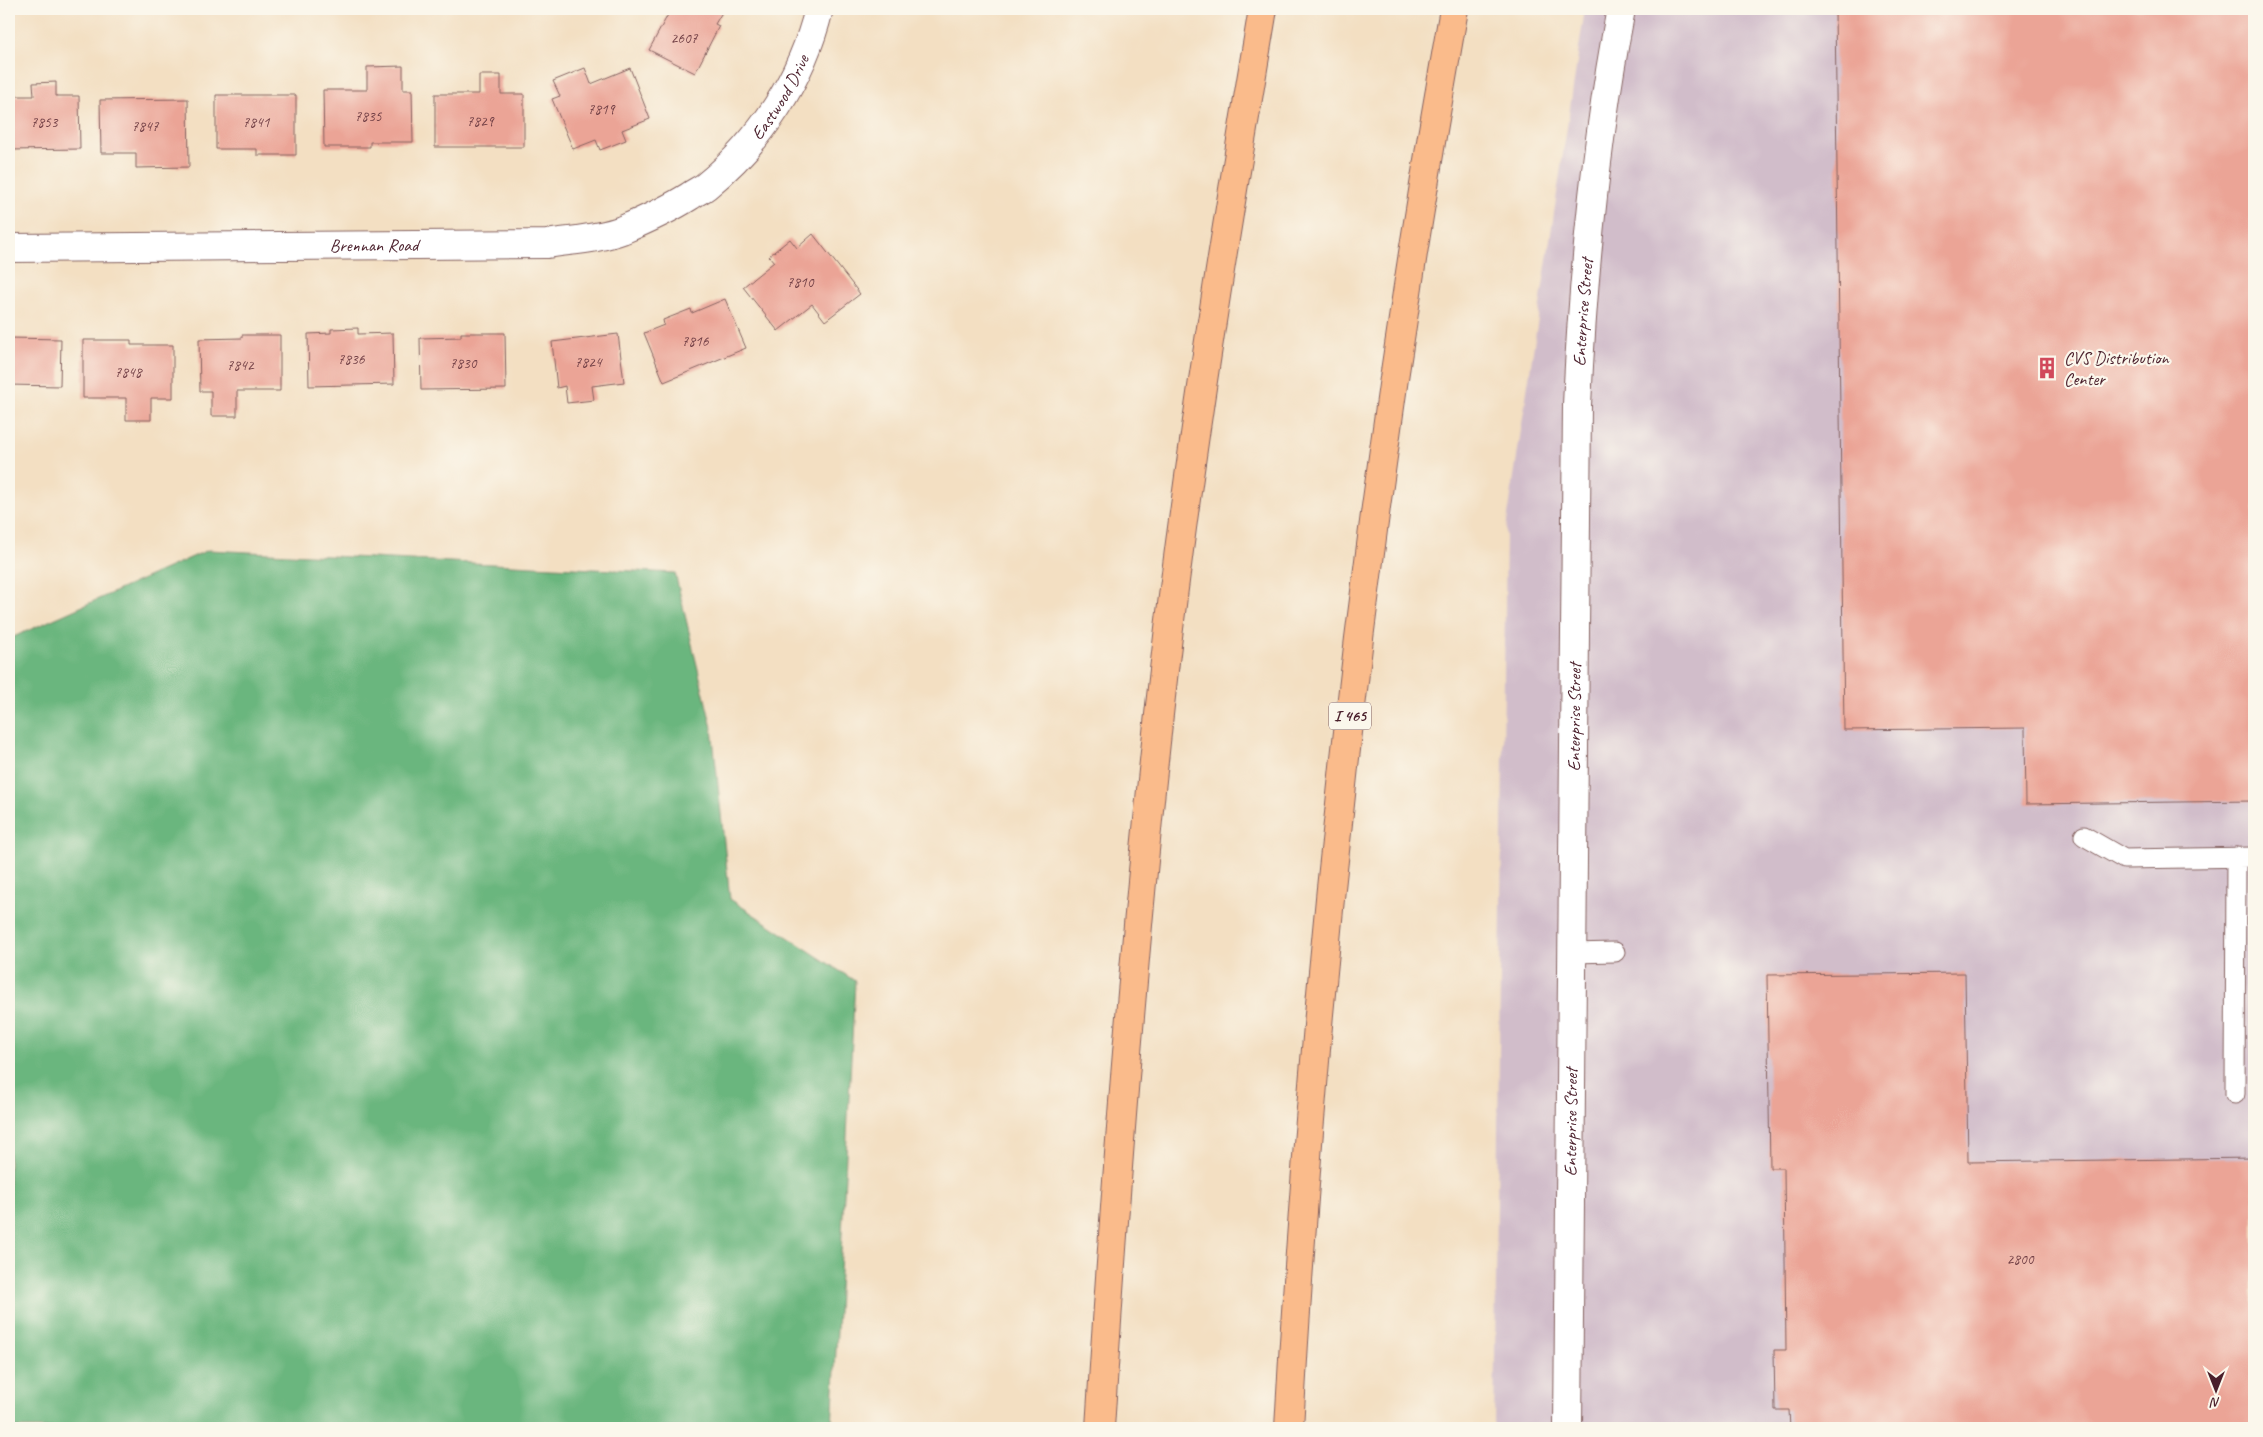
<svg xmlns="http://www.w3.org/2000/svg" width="2263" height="1437" font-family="Caveat,sans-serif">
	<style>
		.industrial { fill: #d1bdca }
		.forest { fill: #6ab67e; stroke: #5a6a54 }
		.building { fill: #eba496 }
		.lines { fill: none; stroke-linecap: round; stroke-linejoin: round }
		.service-casing { stroke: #856260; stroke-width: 21 }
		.minor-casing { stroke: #856260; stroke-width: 30 }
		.motorway-casing { stroke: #856260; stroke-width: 30 }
		.service { stroke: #fff; stroke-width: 19 }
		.minor { stroke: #fff; stroke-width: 28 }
		.motorway { stroke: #fabb8b; stroke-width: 28 }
		.labels { text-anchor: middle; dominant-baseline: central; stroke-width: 4.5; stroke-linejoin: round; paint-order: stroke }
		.number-label { font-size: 15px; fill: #724046 }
		.shield { fill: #fbf7ec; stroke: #7f6065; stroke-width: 1 }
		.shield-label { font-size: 16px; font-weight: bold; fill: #4a1f2b }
		.street-label { font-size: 18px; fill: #4a1f2b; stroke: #fbf7ec }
		.poi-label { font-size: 18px; fill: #4a1f2b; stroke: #fbf7ec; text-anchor: start }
	</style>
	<rect width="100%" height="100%" fill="#fbf7ec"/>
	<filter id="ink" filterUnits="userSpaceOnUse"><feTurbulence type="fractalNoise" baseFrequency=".02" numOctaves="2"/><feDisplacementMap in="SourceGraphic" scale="10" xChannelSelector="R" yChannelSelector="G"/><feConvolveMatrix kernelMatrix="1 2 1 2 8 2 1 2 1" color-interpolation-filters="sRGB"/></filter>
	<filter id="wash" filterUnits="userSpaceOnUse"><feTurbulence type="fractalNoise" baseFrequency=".0096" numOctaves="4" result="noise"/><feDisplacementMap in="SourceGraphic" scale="20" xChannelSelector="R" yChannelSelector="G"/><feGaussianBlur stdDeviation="1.12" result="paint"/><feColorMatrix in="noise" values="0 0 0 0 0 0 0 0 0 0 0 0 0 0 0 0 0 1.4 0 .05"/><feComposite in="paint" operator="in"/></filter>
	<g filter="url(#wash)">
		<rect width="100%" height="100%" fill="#f3dfc2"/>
		<path class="industrial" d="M1585,9H2254V1428H1494L1506,529Z"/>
		<path class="forest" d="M208,550L675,573L712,728L730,899L855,981L832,1428H9V639Z"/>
		<g id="blocks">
			<path class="building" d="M671,9H724L715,24L719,26L695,73L649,50Z
				M1835,9H2254V801L2026,804L2025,728L1844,730Z
				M403,66V90H412L413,142H370V147H324L323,90H367V67Z
				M585,68L591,84L630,68L650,119L622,130L626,140L600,150L596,140L573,149L552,99L560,96L553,81Z
				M479,75H501V94H524V147H435V94H479Z
				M56,82V96H79L80,149L9,150V96H34L33,83Z
				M216,95H296V155H257V149H216Z
				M188,99L189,167L136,168V153H101L100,100Z
				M813,234L860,294L825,321L812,304L778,331L743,287L774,262L769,256L790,239L797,248Z
				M725,299L746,348L664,382L644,333L664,325L663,320L691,309L692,313Z
				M358,328V334L393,333L394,384L309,386L308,334L331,333V329Z
				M461,333H505L506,389L421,390L420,338L461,337Z
				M618,334L624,382L592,386L594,400L567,403L565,386L557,388L552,342Z
				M242,335H280V391H237V416H211V391H200L199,339L242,338Z
				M9,338L61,339L60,386L9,385Z
				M83,340H131V345H173V398H151V420H126V398H83Z
				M1965,973L1968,1162L2254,1158V1428H1790L1789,1410H1775L1774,1350H1786L1784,1168H1770L1767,975Z"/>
		</g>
	</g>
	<g filter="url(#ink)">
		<use href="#blocks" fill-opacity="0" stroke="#856260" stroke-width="1"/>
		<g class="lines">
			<g class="service-casing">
				<path id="service" d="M2084,836L2124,859L2254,857
					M1572,953L1615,952
					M2235,1094L2236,857"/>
			</g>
			<g class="minor-casing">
				<g id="minor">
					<path id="s1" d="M9,248L547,244C572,240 598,239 622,230C646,220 668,210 690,196C695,192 701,190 706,186C761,141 802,79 819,9"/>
					<path id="s2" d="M1568,1428L1577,405C1583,272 1596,139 1621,9"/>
				</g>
			</g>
			<g class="motorway-casing">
				<path id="motorway" d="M1100,1428C1116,1175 1135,922 1164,670C1190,448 1226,228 1263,9
					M1289,1428C1315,952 1370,478 1454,9"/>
			</g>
			<use href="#service" class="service"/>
			<use href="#minor" class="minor"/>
			<use href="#motorway" class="motorway"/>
		</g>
	</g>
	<defs>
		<g id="building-bare" transform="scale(1.725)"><path d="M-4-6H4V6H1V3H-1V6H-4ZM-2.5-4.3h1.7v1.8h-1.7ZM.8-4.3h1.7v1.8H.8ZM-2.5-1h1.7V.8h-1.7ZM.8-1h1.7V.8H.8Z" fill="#d1495b" stroke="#fbf7ec" stroke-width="2.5" paint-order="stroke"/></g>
	</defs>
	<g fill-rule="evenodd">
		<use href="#building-bare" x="2047" y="368"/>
	</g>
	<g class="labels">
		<g class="number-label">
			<text x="684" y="38">2607</text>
			<text x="601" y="109">7819</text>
			<text x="368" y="116">7835</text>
			<text x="480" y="121">7829</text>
			<text x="44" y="122">7853</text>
			<text x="256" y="122">7841</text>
			<text x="145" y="126">7847</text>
			<text x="800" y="282">7810</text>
			<text x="695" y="341">7816</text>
			<text x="351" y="359">7836</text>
			<text x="588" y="362">7824</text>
			<text x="463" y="363">7830</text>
			<text x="240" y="365">7842</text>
			<text x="128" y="372">7848</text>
			<text x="2020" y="1259">2800</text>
		</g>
		<rect class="shield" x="1329" y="702.5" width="42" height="27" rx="4"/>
		<g class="shield-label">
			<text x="1350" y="716">I 465</text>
		</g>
		<g class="street-label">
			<text stroke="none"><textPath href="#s1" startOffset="826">Eastwood Drive</textPath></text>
			<text stroke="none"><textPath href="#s1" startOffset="365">Brennan Road</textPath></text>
			<text stroke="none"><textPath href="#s2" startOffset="1116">Enterprise Street</textPath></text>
			<text stroke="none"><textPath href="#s2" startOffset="711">Enterprise Street</textPath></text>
			<text stroke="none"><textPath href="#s2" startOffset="306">Enterprise Street</textPath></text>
		</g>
		<g class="poi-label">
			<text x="2064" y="358">CVS Distribution<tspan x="2064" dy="21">Center</tspan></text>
		</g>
	</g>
	<rect width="2263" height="1437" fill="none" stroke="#fbf7ec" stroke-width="30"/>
	<g transform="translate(2216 1390) rotate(180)" stroke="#fbf7ec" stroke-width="4" paint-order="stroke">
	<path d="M0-4L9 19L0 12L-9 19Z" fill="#4a1f2b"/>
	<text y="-8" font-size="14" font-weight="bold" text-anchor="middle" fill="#4a1f2b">N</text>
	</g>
</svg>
